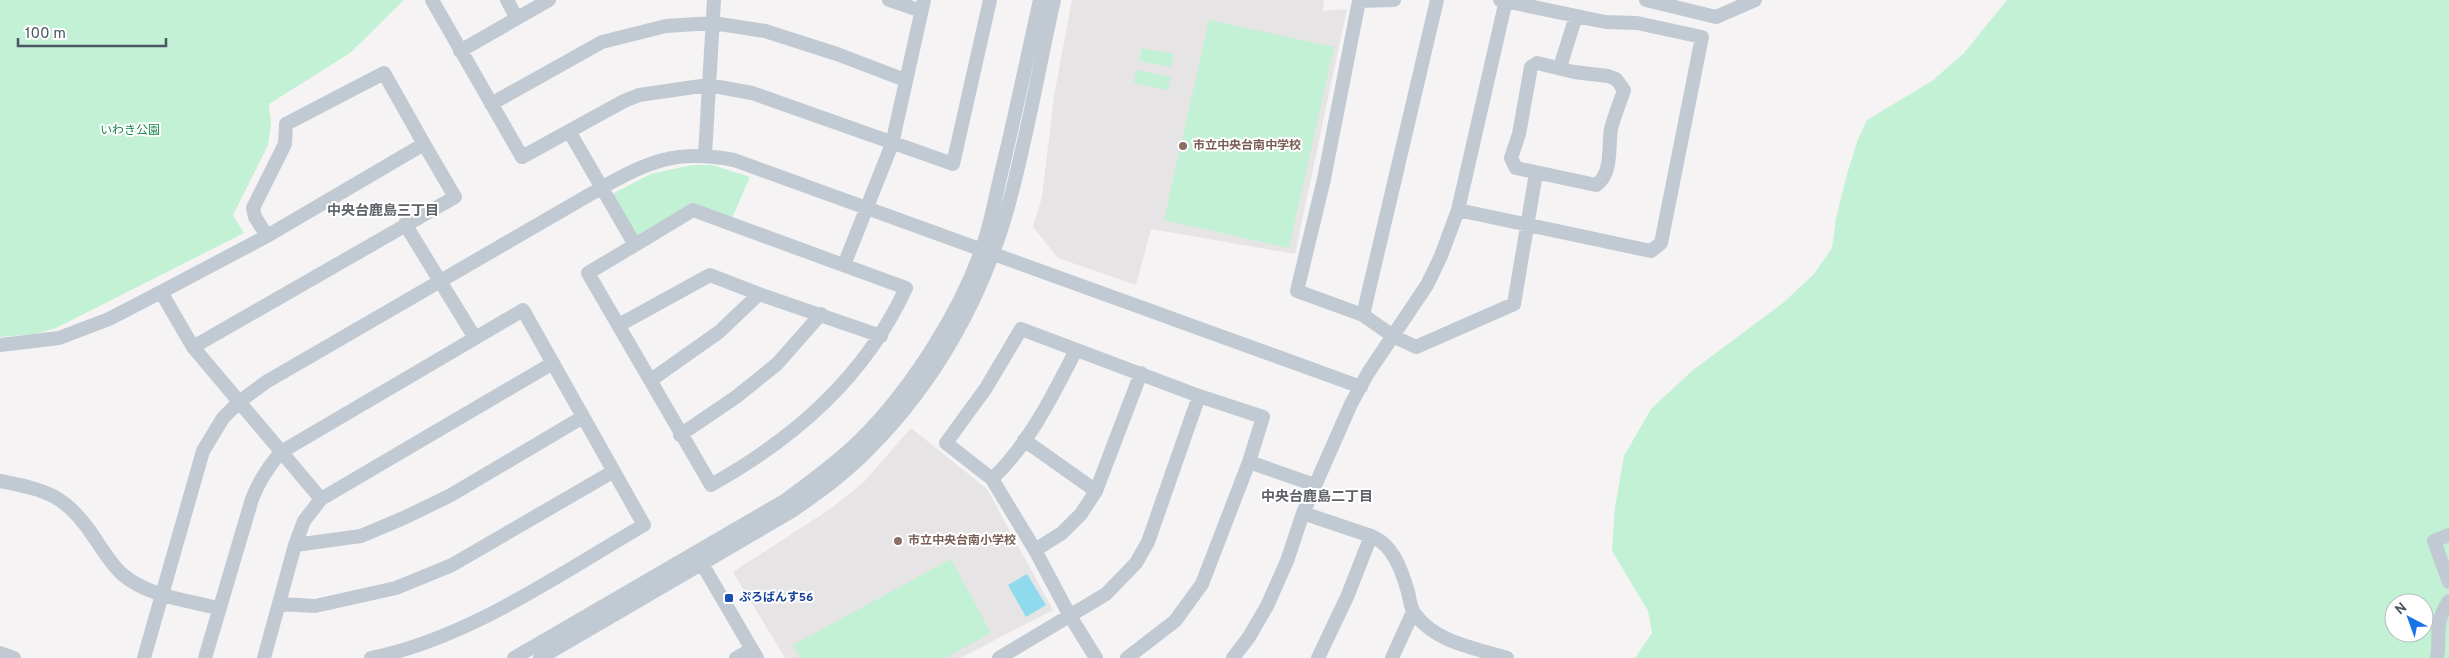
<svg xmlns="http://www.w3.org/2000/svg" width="2449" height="658" font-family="Overpass,'Noto Sans JP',sans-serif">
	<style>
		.education { fill: #e6e4e5 }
		.green { fill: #c3f1d5; fill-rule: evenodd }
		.water { fill: #90daee }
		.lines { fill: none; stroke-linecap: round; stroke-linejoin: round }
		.minor { stroke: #c1cad2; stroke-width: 14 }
		.education-dot { fill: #8d6e63; stroke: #fff; stroke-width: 2 }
		.transit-dot { fill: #1a4fb4; stroke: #fff; stroke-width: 2 }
		.labels { text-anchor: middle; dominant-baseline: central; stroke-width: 4; stroke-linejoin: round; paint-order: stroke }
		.park-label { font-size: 12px; fill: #17864f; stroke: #fff }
		.education-label { font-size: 12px; font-weight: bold; fill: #785e54; stroke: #fff; text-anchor: start }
		.transit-label { font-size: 12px; font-weight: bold; fill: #164399; stroke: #fff; text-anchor: start }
		.neighbourhood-label { font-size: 14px; font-weight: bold; fill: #5f6368; stroke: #fff }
	</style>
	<rect width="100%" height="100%" fill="#f5f3f3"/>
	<path class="education" d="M1072,0H1324L1323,11L1347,9L1295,254L1151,229L1136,285L1058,258L1033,227L1042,197L1054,96Z
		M911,428L987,489L1053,610L960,658H785L733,572L830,509L864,482Z"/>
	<path class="green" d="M0,0H404L350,53L269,104L271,123L268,145L233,215L244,233L56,328L35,334L0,337Z
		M2007,0H2449V658H1635L1652,633L1648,611L1612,551L1615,507L1624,456L1651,409L1693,370L1783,303L1814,274L1832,248L1836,218L1847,174L1858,139L1867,120L1932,81L1964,53ZM2394,603H2424V633H2394Z
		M1209,20L1334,47L1289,248L1164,220Z
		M1142,48L1174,54L1171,67L1139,61Z
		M1136,70L1171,77L1168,90L1134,83Z
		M692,165H712L750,177L732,218L702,206L638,238L612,194L651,174Z
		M951,559L991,633L945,658H801L793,645Z"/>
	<path class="water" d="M1027,574L1046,605L1026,617L1008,585Z"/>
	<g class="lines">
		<path class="minor" d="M432,0L522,157L624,101L639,95L708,85L752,93L953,164L990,0
			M507,0L516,17
			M889,0L921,11
			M1394,0L1359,1L1324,179L1297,291L1363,315L1393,336L1416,347L1514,304L1536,173
			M1646,0L1716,17L1755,0
			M460,51L549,0
			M1537,63L1574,72L1608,76L1616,79L1624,90C1620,103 1614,116 1611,129C1608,146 1613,174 1596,185L1516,168L1511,158L1519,134L1531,67Z
			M1560,67L1576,16
			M491,104L602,42L666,26L713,23L765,31L837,54L905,80
			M569,131L635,245L588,273L711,485C795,438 865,377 906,288L693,210L635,245
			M705,155L714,0
			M1458,210L1651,251L1661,243L1702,37L1637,23L1605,22L1500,0
			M405,224L475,338
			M267,236L255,217L253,208L285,144L286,124L384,73L424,144
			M844,265L892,144L924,0
			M1363,315L1437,0
			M619,325L710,275L759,294L881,336
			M0,345L59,338L109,319L161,292
			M193,347L455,197L424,144L267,236L161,292L193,347L321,499L304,521L295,545L264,658
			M651,380L719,332L759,294
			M680,435L736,397L777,364L821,314
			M1024,440L1096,491
			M992,479C1029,444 1053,395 1076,350
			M0,481C47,490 66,495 94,537C102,549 111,564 122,574C147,596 186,600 218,608
			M321,499L553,363
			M1303,513L1371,536L1347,597L1318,658
			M2449,535L2434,541L2449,582
			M1371,536C1393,544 1402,571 1408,592C1410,599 1410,608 1415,614C1435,642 1475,648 1507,658
			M295,545L361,536L406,517L451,495L583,417
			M1035,550L1062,533L1081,514L1096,491L1141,373
			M698,557L757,658
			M280,604L315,606L396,588L452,565L614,471
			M0,653L14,658
			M144,658L203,451L223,418L239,402L266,382L601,188C650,161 676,149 734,160L1361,387
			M205,658L252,499C259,481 268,467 281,452L523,310L644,525C559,574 468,639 371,658
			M514,658L786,500C811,481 837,463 859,441C911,390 965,306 986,236C992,216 996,194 1001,174C1015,116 1027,58 1040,0
			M540,658L792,511C819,492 846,473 869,449C934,384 980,302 1006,214C1026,144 1038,71 1054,0
			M736,658L752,649
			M999,658L1106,594L1136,563L1148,542L1199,396
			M1096,658L1070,616L1035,550L992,479L946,443L986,388L1021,329L1199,396L1263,417L1249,462L1315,485
			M1127,658L1175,621L1202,584L1249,462
			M1233,658L1249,637L1267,606L1287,561L1303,513L1351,404L1368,373L1427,285L1441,256L1458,210L1506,0
			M1392,658L1413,612
			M2437,658C2441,633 2433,625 2449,601"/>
	</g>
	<g class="education-dot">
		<circle cx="1183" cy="146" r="5"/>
		<circle cx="898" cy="541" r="5"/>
	</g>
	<rect class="transit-dot" x="724" y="593" width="10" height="10" rx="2.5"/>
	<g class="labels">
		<g class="park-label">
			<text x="130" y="131">いわき公園</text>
		</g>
		<g class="education-label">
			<text x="1193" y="146">市立中央台南中学校</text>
			<text x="908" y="541">市立中央台南小学校</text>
		</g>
		<g class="transit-label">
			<text x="739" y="598">ぷろばんす56</text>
		</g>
		<g class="neighbourhood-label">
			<text x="383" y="211">中央台鹿島三丁目</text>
			<text x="1317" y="497">中央台鹿島二丁目</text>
		</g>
	</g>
	<g transform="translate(2409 618) rotate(319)"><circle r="24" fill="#ffffff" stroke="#b7bbc0"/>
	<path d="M0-4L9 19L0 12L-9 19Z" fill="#1a73e8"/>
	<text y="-8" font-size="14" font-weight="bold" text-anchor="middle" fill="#4a5661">N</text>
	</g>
	<path d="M18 38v8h148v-8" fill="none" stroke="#4a5661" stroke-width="2.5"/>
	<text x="25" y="38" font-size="15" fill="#4a5661" stroke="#ffffff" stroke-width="4" paint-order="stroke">100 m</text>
</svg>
